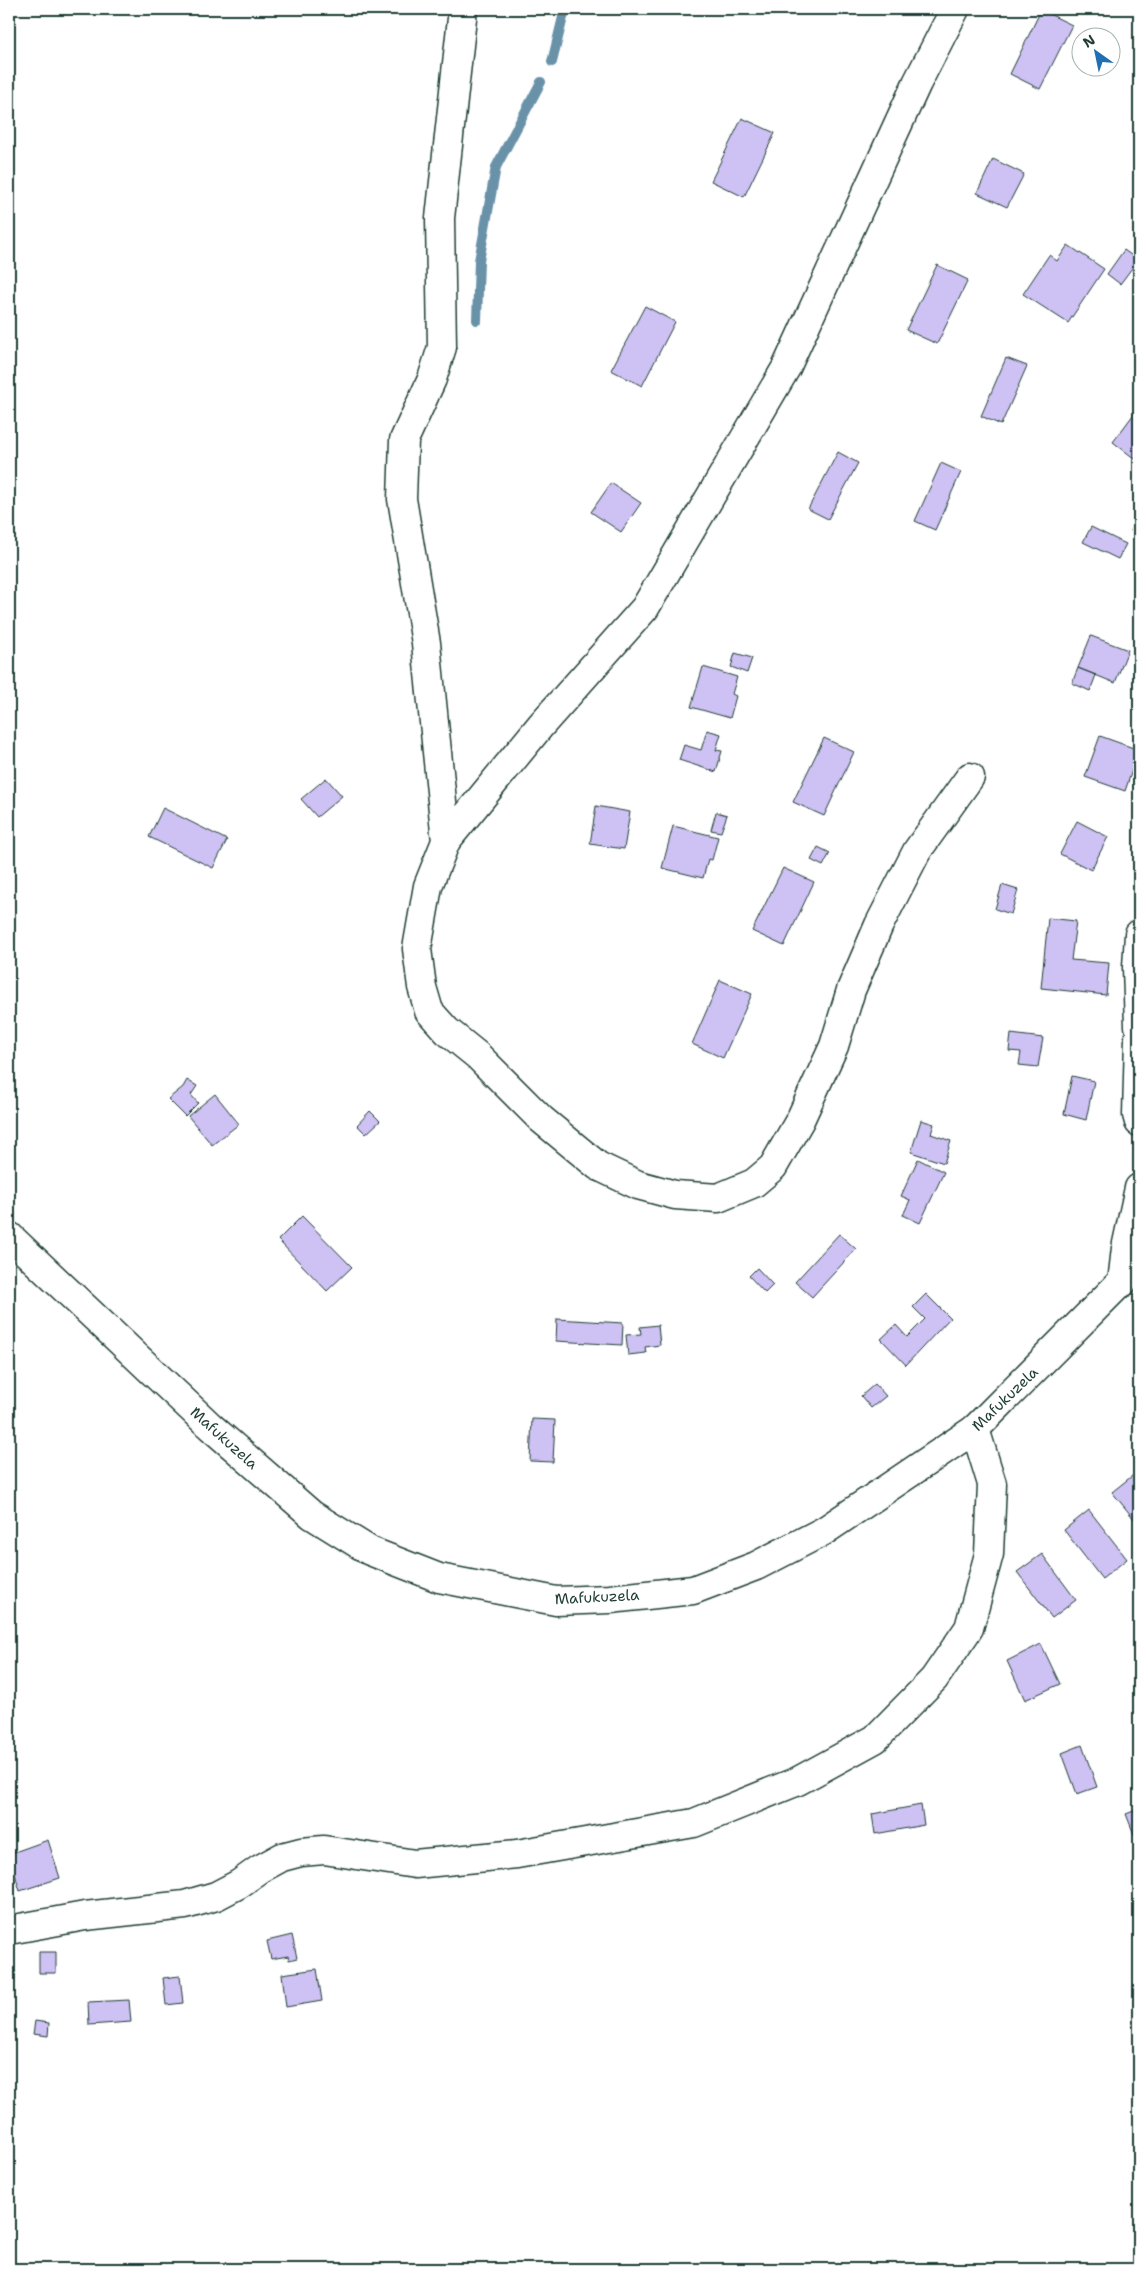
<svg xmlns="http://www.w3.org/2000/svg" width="1148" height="2278" font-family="'Shantell Sans',sans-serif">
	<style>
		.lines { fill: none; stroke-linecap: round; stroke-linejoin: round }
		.stream { stroke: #6992a9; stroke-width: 10 }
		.building { fill: #cec1f3; stroke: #1f3d34 }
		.street-casing { stroke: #1f3d34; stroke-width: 31 }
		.secondary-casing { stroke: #1f3d34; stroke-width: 31 }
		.street { stroke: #fff; stroke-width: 28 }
		.secondary { stroke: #fff; stroke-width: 28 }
		.labels { text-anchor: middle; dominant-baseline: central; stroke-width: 4; stroke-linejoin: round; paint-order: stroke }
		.street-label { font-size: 15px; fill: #1f3d34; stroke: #fff }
	</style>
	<rect width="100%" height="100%" fill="#fff"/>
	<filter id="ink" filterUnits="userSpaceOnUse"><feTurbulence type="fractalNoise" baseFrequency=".02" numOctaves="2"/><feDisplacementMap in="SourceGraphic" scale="10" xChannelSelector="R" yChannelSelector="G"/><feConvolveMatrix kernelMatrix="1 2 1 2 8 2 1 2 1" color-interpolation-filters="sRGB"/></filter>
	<g filter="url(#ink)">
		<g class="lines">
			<path class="stream" d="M552,62L565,9
				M477,320L479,261L496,167L541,82"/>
		</g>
		<path class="building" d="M1041,10L1072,25L1040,89L1010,74Z
			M742,118L775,133L744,197L711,181Z
			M993,159L1024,174L1007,207L977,193Z
			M1068,245L1104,269L1068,323L1023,294L1049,255L1057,261Z
			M1124,250L1138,260L1120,284L1107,274Z
			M937,265L968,280L937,344L906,330Z
			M645,306L675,322L642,386L611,370Z
			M1006,358L1027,366L1001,425L981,416Z
			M1139,407V462L1113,442Z
			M838,452L858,463L828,519L808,509Z
			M941,463L961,472L935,530L915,521Z
			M611,483L641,503L621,532L591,512Z
			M1139,516V535L1131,531Z
			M1091,527L1126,544L1118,559L1083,542Z
			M1091,636L1128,650L1115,683L1078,668Z
			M735,653L752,658L747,673L731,667Z
			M703,667L737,677L732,694L736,696L730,718L691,707Z
			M1078,668L1096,675L1090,691L1072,683Z
			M707,730L721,734L716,750L722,751L716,772L679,760L684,745L701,750Z
			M1100,736L1139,750L1125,791L1085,777Z
			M824,738L854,752L824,816L793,802Z
			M326,778L342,796L317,817L301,799Z
			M596,806L630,812L624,849L590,844Z
			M163,808L227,840L213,868L149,837Z
			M716,812L727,815L721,832L711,830Z
			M1077,821L1108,837L1091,870L1060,854Z
			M673,826L718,837L712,860L708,859L703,878L662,868Z
			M818,847L830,853L823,866L811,860Z
			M783,868L814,882L784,946L752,931Z
			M1002,885L1018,890L1011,914L995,909Z
			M1048,918L1076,921L1071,960L1109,963L1106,995L1041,988Z
			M720,980L752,994L723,1058L692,1044Z
			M1011,1034L1043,1038L1038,1067L1019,1065L1021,1052L1009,1051Z
			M1072,1076L1094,1081L1086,1120L1064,1114Z
			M187,1080L197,1086L191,1095L198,1103L185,1116L168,1099L183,1087Z
			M215,1094L239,1124L212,1145L188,1116Z
			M370,1111L380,1121L366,1134L357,1125Z
			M921,1120L934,1124L931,1134L951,1141L944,1163L911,1152Z
			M918,1159L944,1172L920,1223L903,1215L910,1200L901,1196Z
			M302,1216L352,1267L327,1291L278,1240Z
			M839,1234L856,1249L812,1297L795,1282Z
			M757,1268L773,1285L765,1293L749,1276Z
			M926,1294L950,1318L906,1365L881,1339L896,1325L907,1337L925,1319L913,1307Z
			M557,1319L623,1323L622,1345L556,1341Z
			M658,1325L660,1345L645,1347L646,1353L628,1355L626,1335L641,1334L640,1327Z
			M875,1384L886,1396L871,1408L861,1396Z
			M532,1419L555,1420L553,1462L530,1461Z
			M1137,1472L1139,1475V1525L1112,1492Z
			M1089,1510L1127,1559L1102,1579L1064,1530Z
			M1042,1554L1076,1600L1052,1618L1017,1572Z
			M1041,1644L1060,1684L1025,1700L1007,1661Z
			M1082,1745L1097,1787L1077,1794L1062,1753Z
			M921,1805L924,1825L875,1834L872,1814Z
			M1139,1809V1847L1126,1814Z
			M48,1840L60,1878L20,1891L9,1854Z
			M292,1935L297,1958L289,1960L288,1956L271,1959L267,1941Z
			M39,1952H56V1973H39Z
			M317,1969L322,2001L286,2007L282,1974Z
			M180,1976L183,2003L166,2005L163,1978Z
			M129,2000L131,2022L89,2025L88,2002Z
			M35,2021L49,2023L48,2036L33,2034Z"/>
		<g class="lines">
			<g class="street-casing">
				<path id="street" d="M955,9L917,83L786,368L645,608L541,725L446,841L428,886L417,949L422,987L429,1011L447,1031L478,1056L541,1119L598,1166L638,1185L675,1195L718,1198L754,1183L773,1167L800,1120L834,1046L851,990L879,925L917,851L970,777
					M446,841L426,643L402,499L404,440L432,379L442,347L440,218L463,9
					M1139,934L1137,967L1139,1026
					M1139,1038L1137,1115L1139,1122
					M1122,1283L1126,1248L1139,1188
					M9,1930L85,1916L185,1905L216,1896L239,1884L260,1869L282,1857L301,1852L324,1850L415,1864L517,1854L694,1823L798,1781L875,1739L934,1679L969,1628L989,1554L992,1484L975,1429"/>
			</g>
			<g class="secondary-casing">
				<path id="secondary" d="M9,1236L211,1427L312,1515L370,1551L439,1578L556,1601L610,1599L693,1590L756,1566L824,1531L975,1429L1139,1264"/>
			</g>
			<use href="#street" class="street"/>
			<use href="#secondary" class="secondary"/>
		</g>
	</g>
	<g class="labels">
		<g class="street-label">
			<text transform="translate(1005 1399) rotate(-44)">Mafukuzela</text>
			<text transform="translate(224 1438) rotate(42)">Mafukuzela</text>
			<text transform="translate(597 1597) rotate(-3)">Mafukuzela</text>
		</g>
	</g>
	<rect width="1148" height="2278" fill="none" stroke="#fff" stroke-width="30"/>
	<rect x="15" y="15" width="1118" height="2248" fill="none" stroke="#1f3d34" stroke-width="2" filter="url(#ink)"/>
	<g transform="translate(1096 52) rotate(327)"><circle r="24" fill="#ffffff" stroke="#a5b1ae"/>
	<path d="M0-4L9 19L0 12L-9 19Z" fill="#1f6fb2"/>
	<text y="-8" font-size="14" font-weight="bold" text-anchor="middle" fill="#1f3d34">N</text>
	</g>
</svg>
